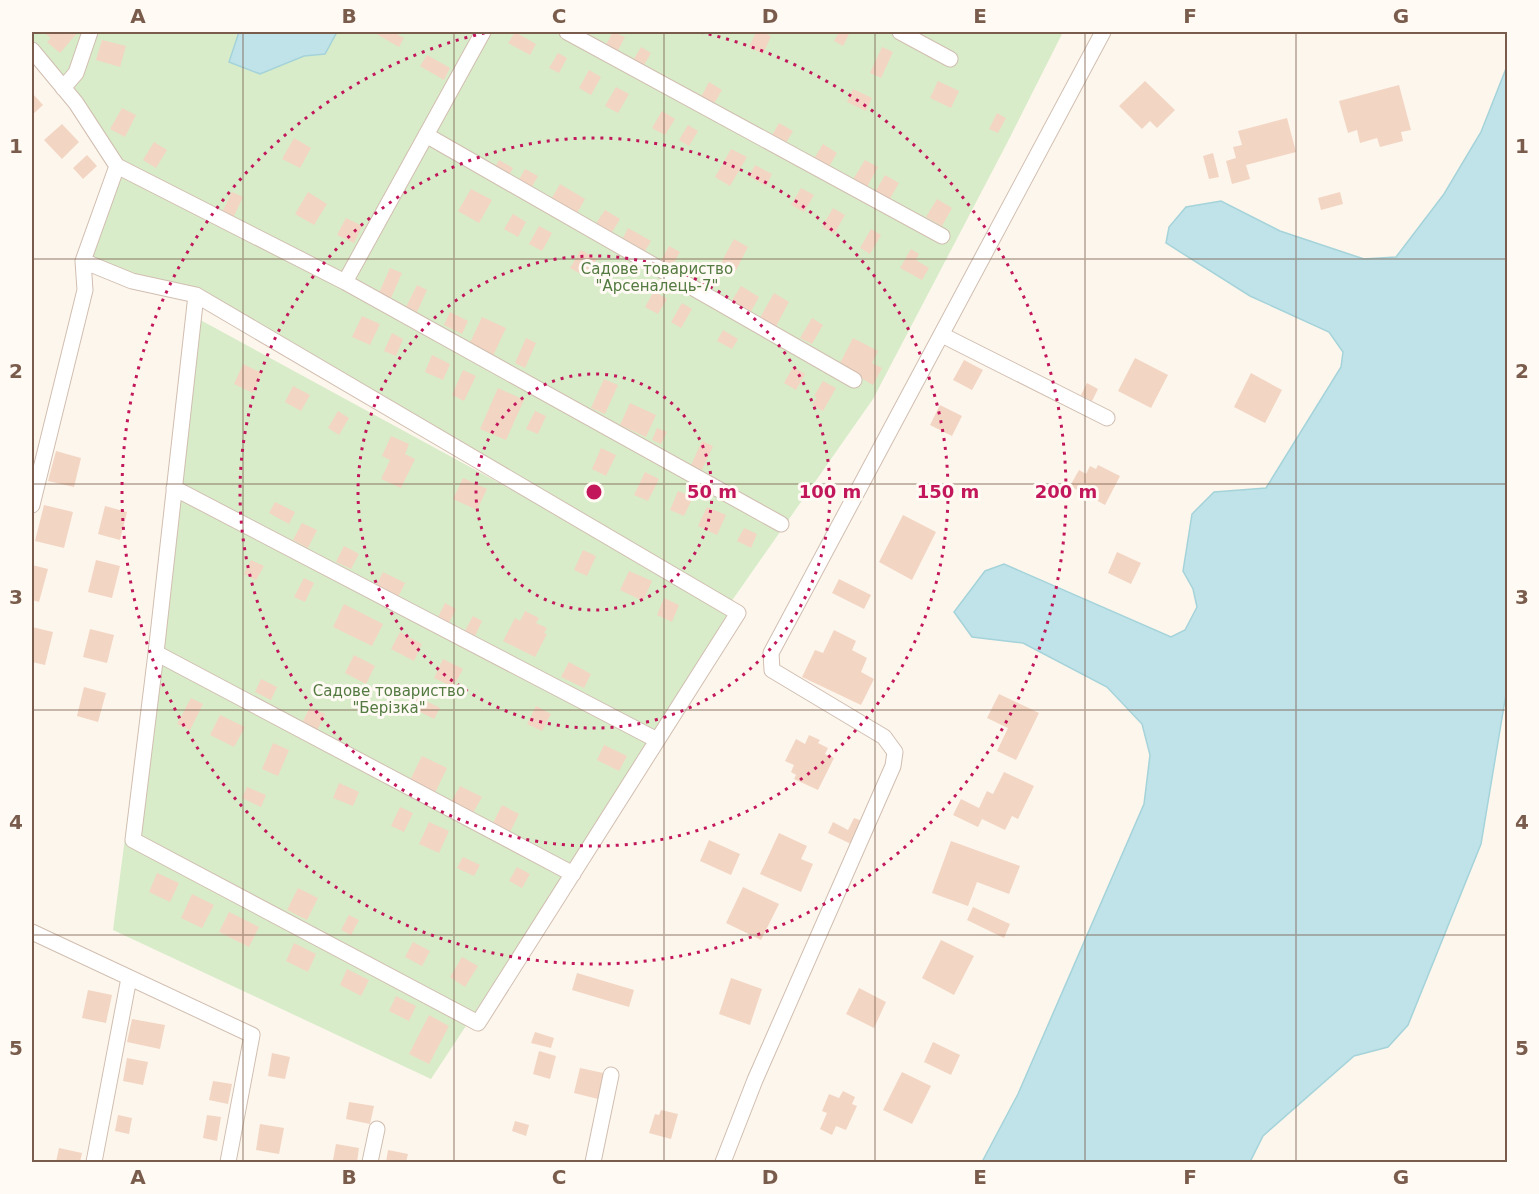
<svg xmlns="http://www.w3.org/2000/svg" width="1539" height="1194" font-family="'DejaVu Sans',sans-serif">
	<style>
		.green { fill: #d8ecc9 }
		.water { fill: #bfe3e8; stroke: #a5d3da; stroke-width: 1.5 }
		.building { fill: #f3d5c3 }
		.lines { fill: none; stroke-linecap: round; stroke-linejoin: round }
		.minor-casing { stroke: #d1beb0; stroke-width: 17 }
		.minor { stroke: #fff; stroke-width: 15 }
		.grid { fill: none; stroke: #7a5c4d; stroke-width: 1.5; stroke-opacity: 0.55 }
		.ring { fill: none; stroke: #c2185b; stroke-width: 3; stroke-dasharray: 3 6 }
		.labels { text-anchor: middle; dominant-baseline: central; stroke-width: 6; stroke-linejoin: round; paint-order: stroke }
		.park-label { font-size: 15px; fill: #537a41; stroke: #fffaf3 }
		.centre { fill: #c2185b; stroke: #fffaf3; stroke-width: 3 }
		.ring-label { font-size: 18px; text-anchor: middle; font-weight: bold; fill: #c2185b; stroke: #fffaf3; stroke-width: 6; stroke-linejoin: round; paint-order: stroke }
		.neatline { fill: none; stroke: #7a5c4d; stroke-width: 2 }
		.grid-label { font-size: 20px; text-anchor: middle; font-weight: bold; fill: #7a5c4d }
	</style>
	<rect width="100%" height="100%" fill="#fdf6ec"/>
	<path class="green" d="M32,32H1063L1005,147L873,399L731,602L196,295L83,261L117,166L32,57Z
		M193,316L738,613L431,1079L113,930Z"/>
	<path class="water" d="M239,32H337L325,54L304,56L260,74L229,62Z
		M1507,66V688L1481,844L1408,1025L1388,1047L1354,1056L1263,1136L1250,1162H982L1018,1094L1144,804L1150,755L1142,724L1107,687L1023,643L972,637L954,612L985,571L1004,564L1171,637L1185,630L1197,607L1193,589L1183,571L1192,514L1214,492L1266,488L1341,367L1343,352L1329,332L1250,296L1166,243L1169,227L1186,207L1221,201L1280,231L1364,259L1396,257L1444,194L1481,132Z"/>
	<path class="building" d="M43,32H78L60,53L47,42L51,38Z
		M373,32H393L404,38L399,47Z
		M515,32L536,44L530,55L508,43Z
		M613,32L625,37L616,54L604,48Z
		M756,32H762L771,36L763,54L749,47Z
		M839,32H850L843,46L834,41Z
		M102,40L126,46L120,67L96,60Z
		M641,47L651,53L641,70L631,64Z
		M882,47L893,52L881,78L870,73Z
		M558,53L567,58L559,73L549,68Z
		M427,55L450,68L444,80L420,66Z
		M589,70L601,77L591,95L579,88Z
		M938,81L959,91L951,108L930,98Z
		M1145,81L1175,110L1157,128L1150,121L1142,129L1119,106Z
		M709,82L722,90L712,107L700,99Z
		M1399,85L1411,130L1401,132L1403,141L1380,147L1377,138L1360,143L1357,130L1348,133L1339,101Z
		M616,87L629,94L618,113L605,106Z
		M853,89L872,98L866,111L847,102Z
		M33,94L43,105L32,115V95Z
		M122,108L136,115L125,137L110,129Z
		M662,111L675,119L665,135L652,128Z
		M997,113L1006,118L998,133L989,129Z
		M1287,118L1296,152L1246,165L1250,179L1232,184L1226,161L1236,158L1233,147L1242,145L1238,131Z
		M779,123L793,131L784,146L770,139Z
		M62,124L79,142L62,159L44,140Z
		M688,125L698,131L689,146L679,140Z
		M294,138L311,148L300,168L282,159Z
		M154,142L167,150L156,168L143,160Z
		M823,144L837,153L827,170L812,162Z
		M731,149L747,157L730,186L715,177Z
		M1213,153L1219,177L1209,179L1203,156Z
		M87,155L97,166L83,179L73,168Z
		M499,160L513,168L508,177L494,169Z
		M865,160L878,167L866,189L852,181Z
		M755,165L772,174L766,186L749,176Z
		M525,169L538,176L530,190L517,183Z
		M885,175L899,183L888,202L874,194Z
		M560,184L585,199L576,215L550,201Z
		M801,188L814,195L804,212L791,205Z
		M471,189L492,200L479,223L458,211Z
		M232,192L243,197L232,220L221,214Z
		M308,192L327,204L314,225L295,214Z
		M1340,192L1343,204L1321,210L1318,198Z
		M937,199L952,208L942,226L926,217Z
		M833,208L845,215L834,234L822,227Z
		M605,210L620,219L611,234L595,225Z
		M513,214L526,222L518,237L504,229Z
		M346,218L362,226L354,243L337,235Z
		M539,226L552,233L542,251L529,244Z
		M628,228L651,241L645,251L623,238Z
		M871,229L881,235L870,254L860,248Z
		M734,239L748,247L735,272L721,263Z
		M669,246L680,252L671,268L660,262Z
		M911,249L919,254L916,260L929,268L922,280L900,268Z
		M581,250L597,259L586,277L570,268Z
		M390,268L402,273L391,298L379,293Z
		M417,285L427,290L417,312L406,307Z
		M741,286L759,297L750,313L731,302Z
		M654,291L667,299L658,314L645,307Z
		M774,293L789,302L774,330L758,321Z
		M682,303L692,309L681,328L671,322Z
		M450,312L468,321L462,334L444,325Z
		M362,316L380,324L370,345L352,337Z
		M482,317L506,328L493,356L469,345Z
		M812,318L823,325L812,344L800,338Z
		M723,330L738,339L732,349L717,341Z
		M392,333L403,339L396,356L384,351Z
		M526,338L536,343L525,368L515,363Z
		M853,338L878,351L872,363L882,368L873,385L839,365Z
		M432,355L450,364L443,380L425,372Z
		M1135,358L1168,375L1151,408L1118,391Z
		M964,360L983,370L972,390L953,380Z
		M243,364L262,373L253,393L234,384Z
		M793,367L805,374L796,390L784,383Z
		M463,370L476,376L464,401L452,395Z
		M1251,373L1282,390L1265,423L1234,407Z
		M604,379L618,385L605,414L591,408Z
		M823,381L836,388L823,411L812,405L817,397L814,396Z
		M1087,383L1098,389L1092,401L1081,395Z
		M293,386L310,395L301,411L285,402Z
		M498,388L524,400L506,440L480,429Z
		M630,403L656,415L646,437L620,425Z
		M940,405L962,416L952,436L930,425Z
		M338,411L349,418L339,435L328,428Z
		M535,411L546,416L538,434L526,429Z
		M657,428L667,432L661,444L652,440Z
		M391,436L409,444L405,454L415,459L401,488L381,479L390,460L382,456Z
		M702,441L713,446L702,470L691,465Z
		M601,448L616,455L606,476L592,469Z
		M56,451L81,458L74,487L48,481Z
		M1098,465L1120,476L1105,505L1070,486L1079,470L1086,474L1090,466L1096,469Z
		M645,472L659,479L648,501L634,495Z
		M463,478L487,489L477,510L453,499Z
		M678,491L693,497L684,516L670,510Z
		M275,502L295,512L289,524L269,513Z
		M44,505L73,512L64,548L35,541Z
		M105,506L127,512L120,540L98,534Z
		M707,507L726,515L717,535L698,526Z
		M903,515L936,532L912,580L879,562Z
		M302,523L317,530L308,548L293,540Z
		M744,528L757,534L751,548L737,541Z
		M344,546L359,554L351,569L336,562Z
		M583,550L596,556L587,576L574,570Z
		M1117,552L1141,563L1131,584L1108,573Z
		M96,560L120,566L112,598L88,592Z
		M251,560L264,566L256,580L244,574Z
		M32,565L48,569L39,602L32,600Z
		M629,571L652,581L643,601L620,590Z
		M383,572L405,583L398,597L376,586Z
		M304,578L314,583L305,602L294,597Z
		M839,579L871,595L864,609L832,593Z
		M664,598L679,605L672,622L657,615Z
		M445,603L456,609L449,623L438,617Z
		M344,604L383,624L372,646L333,627Z
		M525,611L539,618L536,623L547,628L544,633L547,634L535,657L503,641L515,618L520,621Z
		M473,616L482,621L475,636L465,631Z
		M32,627L53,632L45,665L32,662Z
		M90,629L114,635L107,663L83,657Z
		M834,630L856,641L852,650L867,658L861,672L874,679L861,705L802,677L815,650L823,653Z
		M400,632L422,644L414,661L391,649Z
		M354,655L375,666L366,684L345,673Z
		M443,659L463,669L453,687L434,678Z
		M569,662L591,674L584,688L561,677Z
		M261,679L277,687L271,700L255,692Z
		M84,687L106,693L98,722L77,716Z
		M999,694L1039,713L1016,760L997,751L1008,728L987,718Z
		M414,695L440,708L434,719L409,706Z
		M191,698L203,704L190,730L177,724Z
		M536,706L551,714L542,731L527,724Z
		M310,707L325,714L316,733L301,725Z
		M220,715L245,727L234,747L210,735Z
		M809,735L820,740L818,743L828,748L825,754L834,758L818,790L794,779L796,775L791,772L794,765L785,761L796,739L805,744Z
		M273,743L289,750L278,776L262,769Z
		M604,745L627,756L619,771L597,760Z
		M422,756L447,768L434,795L409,782Z
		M1004,772L1034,786L1018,819L1012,816L1005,830L982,819L978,827L953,815L961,799L979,808L987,791L993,794Z
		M339,783L359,792L353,806L333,798Z
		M460,786L482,797L473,813L451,802Z
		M247,787L266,795L261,807L242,798Z
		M502,805L519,814L510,832L493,823Z
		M400,807L413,813L404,832L391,826Z
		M854,818L862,821L851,844L828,833L833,822L848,830Z
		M429,822L449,831L439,853L419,844Z
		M779,833L807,846L801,859L813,864L801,892L760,874Z
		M709,840L740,854L731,875L700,861Z
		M951,841L1020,866L1009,894L977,882L968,906L932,893Z
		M463,857L480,865L474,876L457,868Z
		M517,867L530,874L522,888L509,881Z
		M157,873L179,883L170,902L149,892Z
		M743,887L779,904L761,940L726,923Z
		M298,888L318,898L307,920L287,910Z
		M192,894L214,905L202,928L181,918Z
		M973,907L1010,924L1004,938L967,920Z
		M229,912L259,927L249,947L219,932Z
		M349,915L359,920L351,935L341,930Z
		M941,940L974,956L954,995L922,978Z
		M413,942L430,951L422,966L405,957Z
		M294,943L316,954L308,972L286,961Z
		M462,957L478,966L465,987L450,977Z
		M347,969L369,980L361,996L340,985Z
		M577,973L634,990L629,1007L572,990Z
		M731,978L762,989L750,1025L719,1014Z
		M859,988L886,1002L874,1028L846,1014Z
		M88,990L112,995L106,1023L82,1018Z
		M396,996L416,1006L409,1021L389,1011Z
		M429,1015L449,1026L429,1064L409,1054Z
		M132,1019L165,1025L160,1049L127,1042Z
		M535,1032L554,1038L551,1048L531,1043Z
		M933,1042L960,1055L951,1075L924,1062Z
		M539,1051L556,1056L550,1079L533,1074Z
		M272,1053L290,1057L285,1079L268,1076Z
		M127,1058L148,1062L143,1085L123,1081Z
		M580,1068L608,1074L602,1100L574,1093Z
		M902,1072L931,1086L912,1124L883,1110Z
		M213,1081L232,1084L228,1104L209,1100Z
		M843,1091L855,1097L852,1104L857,1106L846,1130L836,1126L832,1135L820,1129L827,1113L822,1111L829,1094L839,1098Z
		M349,1102L374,1106L370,1124L346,1119Z
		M661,1110L678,1114L671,1139L649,1133L655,1114L659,1115Z
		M118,1115L132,1118L129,1134L115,1131Z
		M207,1115L221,1117L217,1141L203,1138Z
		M515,1121L529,1125L526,1136L512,1131Z
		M260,1124L284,1128L279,1154L256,1150Z
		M336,1144L359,1148L357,1162L333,1160Z
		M59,1148L82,1153L80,1162H56Z
		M388,1150L408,1154L406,1162H386Z"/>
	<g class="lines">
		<g class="minor-casing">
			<path id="minor" d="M567,32L942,236
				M900,32L950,59
				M32,50L76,103L117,166L345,282L781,524
				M63,88L76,73L90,32
				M426,135L854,380
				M117,166L83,261L132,281L196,295L738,613L478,1023L133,840L156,653L196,295
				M345,282L483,32
				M942,335L1107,418
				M174,488L657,740
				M32,505L85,290L83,261
				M156,653L573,874
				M32,932L252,1035L228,1162
				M94,1162L129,978
				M370,1162L377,1129
				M593,1162L611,1075
				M723,1162L755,1080L893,766L895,752L884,737L772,670L771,653L1103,32"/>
		</g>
		<use href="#minor" class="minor"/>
	</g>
	<path class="grid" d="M243,32V1162M454,32V1162M664,32V1162M875,32V1162M1085,32V1162M1296,32V1162M32,259H1508M32,484H1508M32,710H1508M32,935H1508"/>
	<g class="ring">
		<circle cx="594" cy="492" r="118"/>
		<circle cx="594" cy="492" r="236"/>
		<circle cx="594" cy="492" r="354"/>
		<path d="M700 32A472 472 0 1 1 488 32"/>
	</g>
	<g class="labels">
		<g class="park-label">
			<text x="657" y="269">Садове товариство<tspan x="657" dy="17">"Арсеналець-7"</tspan></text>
			<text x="389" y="691">Садове товариство<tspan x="389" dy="17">"Берізка"</tspan></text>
		</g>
	</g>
	<circle cx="594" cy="492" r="9" class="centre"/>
	<g class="ring-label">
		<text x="712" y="498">50 m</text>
		<text x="830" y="498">100 m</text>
		<text x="948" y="498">150 m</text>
		<text x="1066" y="498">200 m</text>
	</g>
	<rect width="1539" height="1194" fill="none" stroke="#fffaf3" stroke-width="66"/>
	<rect x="33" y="33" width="1473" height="1128" class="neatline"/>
	<g class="grid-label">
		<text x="138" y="23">A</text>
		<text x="349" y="23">B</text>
		<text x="559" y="23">C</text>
		<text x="770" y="23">D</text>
		<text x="980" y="23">E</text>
		<text x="1190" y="23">F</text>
		<text x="1401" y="23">G</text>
		<text x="16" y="153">1</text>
		<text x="1522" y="153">1</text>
		<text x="16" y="378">2</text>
		<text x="1522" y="378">2</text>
		<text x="16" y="604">3</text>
		<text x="1522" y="604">3</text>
		<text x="16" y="829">4</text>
		<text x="1522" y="829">4</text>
		<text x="16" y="1055">5</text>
		<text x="1522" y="1055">5</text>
		<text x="138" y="1184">A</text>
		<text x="349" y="1184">B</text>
		<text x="559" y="1184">C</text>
		<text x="770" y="1184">D</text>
		<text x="980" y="1184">E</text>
		<text x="1190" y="1184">F</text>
		<text x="1401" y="1184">G</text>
	</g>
</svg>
